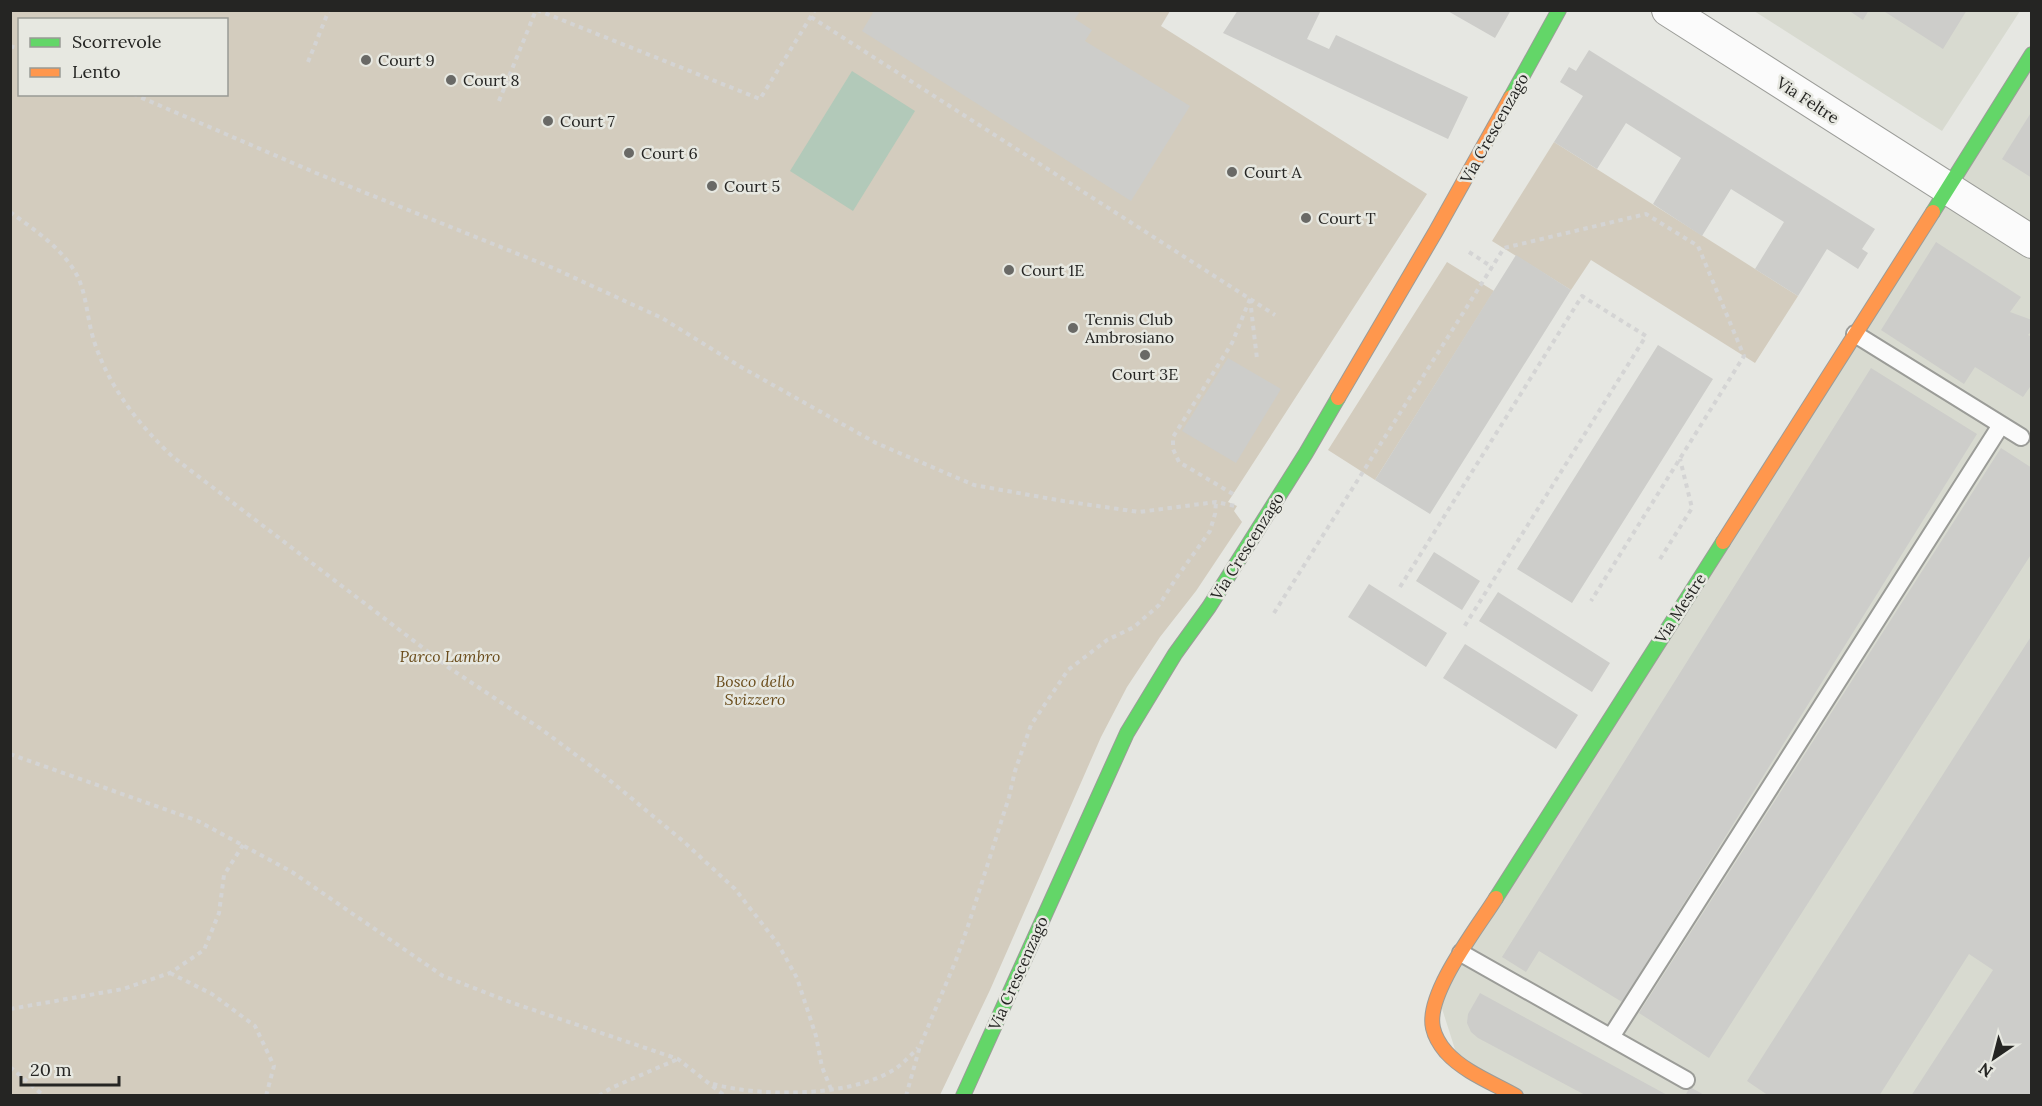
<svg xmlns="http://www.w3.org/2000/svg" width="2042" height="1106" font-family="Lora,serif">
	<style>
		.built { fill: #d8dad0 }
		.green { fill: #d3ccbe; fill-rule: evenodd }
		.water { fill: #b2c9b9 }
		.building { fill: #cdcdca }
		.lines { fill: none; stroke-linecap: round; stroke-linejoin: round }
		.lane-casing { stroke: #9b9c98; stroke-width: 20 }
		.street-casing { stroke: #9b9c98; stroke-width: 34 }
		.fast-casing { stroke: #9b9c98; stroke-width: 16 }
		.slow-casing { stroke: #9b9c98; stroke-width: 16 }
		.path { stroke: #d4d4d4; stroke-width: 4; stroke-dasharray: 4.5 4.5; stroke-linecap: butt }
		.lane { stroke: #fbfbfb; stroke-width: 16 }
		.street { stroke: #fbfbfb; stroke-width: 32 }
		.fast { stroke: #63d668; stroke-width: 14 }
		.slow { stroke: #ff974d; stroke-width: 14 }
		.poi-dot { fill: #696966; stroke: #e7e8e1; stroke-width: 2 }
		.labels { text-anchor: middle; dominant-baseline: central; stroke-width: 5; stroke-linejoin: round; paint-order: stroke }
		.poi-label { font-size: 16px; fill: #252523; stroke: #e7e8e1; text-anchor: start }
		.street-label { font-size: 16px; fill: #252523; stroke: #e7e8e1 }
		.park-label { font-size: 16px; font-style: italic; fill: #6a4c1b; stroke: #e7e8e1 }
	</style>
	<rect width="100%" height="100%" fill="#e6e7e2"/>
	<path class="built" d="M1754,11H2020L1942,131Z
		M2031,54V1095H1516L1460,1065L1438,996Z"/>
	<path class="green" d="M10,11H1170L1161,26L1427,194L1228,502L1237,506L1234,511L1242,522L1196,591L1160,637L1127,687L1101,737L990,990L940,1095H11ZM20,20H226V94H20Z
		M1554,142L1798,296L1755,363L1591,260L1571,290L1492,241Z
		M1447,262L1494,291L1375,480L1328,450Z"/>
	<path class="water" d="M852,71L915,111L853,211L790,171Z"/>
	<path class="building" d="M870,10H1081L1075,19L1092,30L1085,41L1190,106L1131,201L862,31L873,13Z
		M1238,10H1321L1307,39L1329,49L1336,35L1468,97L1448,139L1223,33Z
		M1446,10H1511L1495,38Z
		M1848,10H1869L1863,20Z
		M1882,10H1967L1943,49Z
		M1589,50L1875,229L1862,249L1868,253L1858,269L1827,249L1798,296L1755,269L1784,222L1731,189L1702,236L1653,204L1681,158L1626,123L1597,169L1554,142L1583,96L1560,82L1569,67L1576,71Z
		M2032,111V178L2002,159Z
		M1936,242L2021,297L2010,312L2032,320V331L2028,335L2032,337V384L2023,397L1975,367L1964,384L1881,330Z
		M1516,255L1571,290L1430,514L1375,480Z
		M1658,345L1713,379L1572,603L1517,569Z
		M1228,358L1281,389L1236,463L1182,431Z
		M1871,368L1977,434L1622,1002L1539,951L1526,972L1502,957Z
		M2001,448L2032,468V553L1709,1058L1639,1013Z
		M1434,552L1480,581L1462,610L1416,581Z
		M1369,584L1447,633L1426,667L1348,617Z
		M1498,592L1610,663L1592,692L1479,621Z
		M2032,635V1096H1911L1993,970L1969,954L1879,1096H1769L1747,1081Z
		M1465,644L1578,715L1556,749L1443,678Z
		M1480,993L1669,1096H1587L1478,1038L1471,1032L1467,1023L1468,1014Z
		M1690,1087L1706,1096H1685Z"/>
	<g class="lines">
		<g class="lane-casing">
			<path id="lane" d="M1855,334L2021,437
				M1461,953L1686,1080
				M1611,1037L2001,425"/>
		</g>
		<g class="street-casing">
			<path id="street" d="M1668,10L2032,242"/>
		</g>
		<g class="fast-casing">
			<path id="fast" d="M1511,97L1559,10
				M1933,212L2032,54
				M1496,898L1723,542
				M963,1096L1127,733L1175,654L1209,607L1306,453L1338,398"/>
		</g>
		<g class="slow-casing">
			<path id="slow" d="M1338,398L1436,231L1511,97
				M1723,542L1933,212
				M1496,898C1478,927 1425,994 1433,1028C1435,1037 1440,1045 1446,1052C1464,1072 1493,1083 1516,1096"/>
		</g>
		<path class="path" d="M537,10L760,99L815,10
			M811,17L1275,315
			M10,46L20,49
			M308,62L329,10
			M133,94L316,173L553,268L662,318L741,367L876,443L974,485L1063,501L1139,512L1216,502L1235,506
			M499,101L536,10
			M10,212C32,228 56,244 72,267C87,288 86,316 94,341C109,387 138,424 173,457L448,667L541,729L607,778L683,841L735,889L778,944L797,978L816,1036L822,1067L831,1089
			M1469,252L1492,267
			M1250,299L1257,359
			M1233,494L1179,462L1173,449V437L1232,343L1250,299
			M1660,559L1692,508L1680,459
			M1400,587L1582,296L1646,336L1464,627
			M1274,613L1504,248L1646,214L1698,246L1744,356L1591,601
			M10,754L198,821L292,872L443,976L510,1002L678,1059L725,1096
			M170,973L212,994L255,1026L274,1066L266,1096
			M10,1009L123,989L170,973L204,950L219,913L224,875L243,845
			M10,1067L44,1096
			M713,1084C761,1097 845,1097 890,1072C901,1066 909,1057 918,1048
			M599,1096L611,1088L678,1059
			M906,1096L920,1046L956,960L969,923L1009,797L1015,771L1031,725L1068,670L1107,640L1134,627L1159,605L1177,577L1210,531L1215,514L1216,502"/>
		<use href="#lane" class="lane"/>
		<use href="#street" class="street"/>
		<use href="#fast" class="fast"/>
		<use href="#slow" class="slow"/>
	</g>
	<g class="poi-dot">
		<circle cx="366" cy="60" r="6"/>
		<circle cx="451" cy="80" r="6"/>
		<circle cx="548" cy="121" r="6"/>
		<circle cx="629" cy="153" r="6"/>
		<circle cx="1232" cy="172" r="6"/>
		<circle cx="712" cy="186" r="6"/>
		<circle cx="1306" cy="218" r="6"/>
		<circle cx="1009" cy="270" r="6"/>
		<circle cx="1073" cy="328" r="6"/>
		<circle cx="1145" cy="355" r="6"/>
	</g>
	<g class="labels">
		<g class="poi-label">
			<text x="378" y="60">Court 9</text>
			<text x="463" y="80">Court 8</text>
			<text x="560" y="121">Court 7</text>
			<text x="641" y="153">Court 6</text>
			<text x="1244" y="172">Court A</text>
			<text x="724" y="186">Court 5</text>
			<text x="1318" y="218">Court T</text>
			<text x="1021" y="270">Court 1E</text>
			<text x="1085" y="319">Tennis Club<tspan x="1085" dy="18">Ambrosiano</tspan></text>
			<text x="1145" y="374" text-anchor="middle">Court 3E</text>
		</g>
		<g class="street-label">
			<text transform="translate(1808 100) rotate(33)">Via Feltre</text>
			<text transform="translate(1494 128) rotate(-61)">Via Crescenzago</text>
			<text transform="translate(1247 546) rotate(-58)">Via Crescenzago</text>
			<text transform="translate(1680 608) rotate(-57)">Via Mestre</text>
			<text transform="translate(1018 973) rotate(-66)">Via Crescenzago</text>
		</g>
		<g class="park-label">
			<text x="450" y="656">Parco Lambro</text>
			<text x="755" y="681">Bosco dello<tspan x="755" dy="18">Svizzero</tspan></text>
		</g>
	</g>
	<rect width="2042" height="1106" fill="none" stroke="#252523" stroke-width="24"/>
	<rect x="18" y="18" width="210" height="78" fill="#e7e8e1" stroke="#999a95" stroke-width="1.5"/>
	<rect x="30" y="38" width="30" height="9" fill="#63d668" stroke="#999a95" stroke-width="1.5"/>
	<text x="72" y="48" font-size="18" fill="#252523">Scorrevole</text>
	<rect x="30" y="68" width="30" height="9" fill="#ff974d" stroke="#999a95" stroke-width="1.5"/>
	<text x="72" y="78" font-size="18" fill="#252523">Lento</text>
	<g transform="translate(1994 1058) rotate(215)" stroke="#e7e8e1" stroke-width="4.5" paint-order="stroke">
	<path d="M0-4.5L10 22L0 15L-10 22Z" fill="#252523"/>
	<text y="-9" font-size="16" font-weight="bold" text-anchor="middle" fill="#252523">N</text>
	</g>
	<path d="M21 1076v9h98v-9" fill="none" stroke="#252523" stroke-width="3"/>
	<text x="30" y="1076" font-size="18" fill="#252523" stroke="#e7e8e1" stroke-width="4.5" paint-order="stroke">20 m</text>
</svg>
